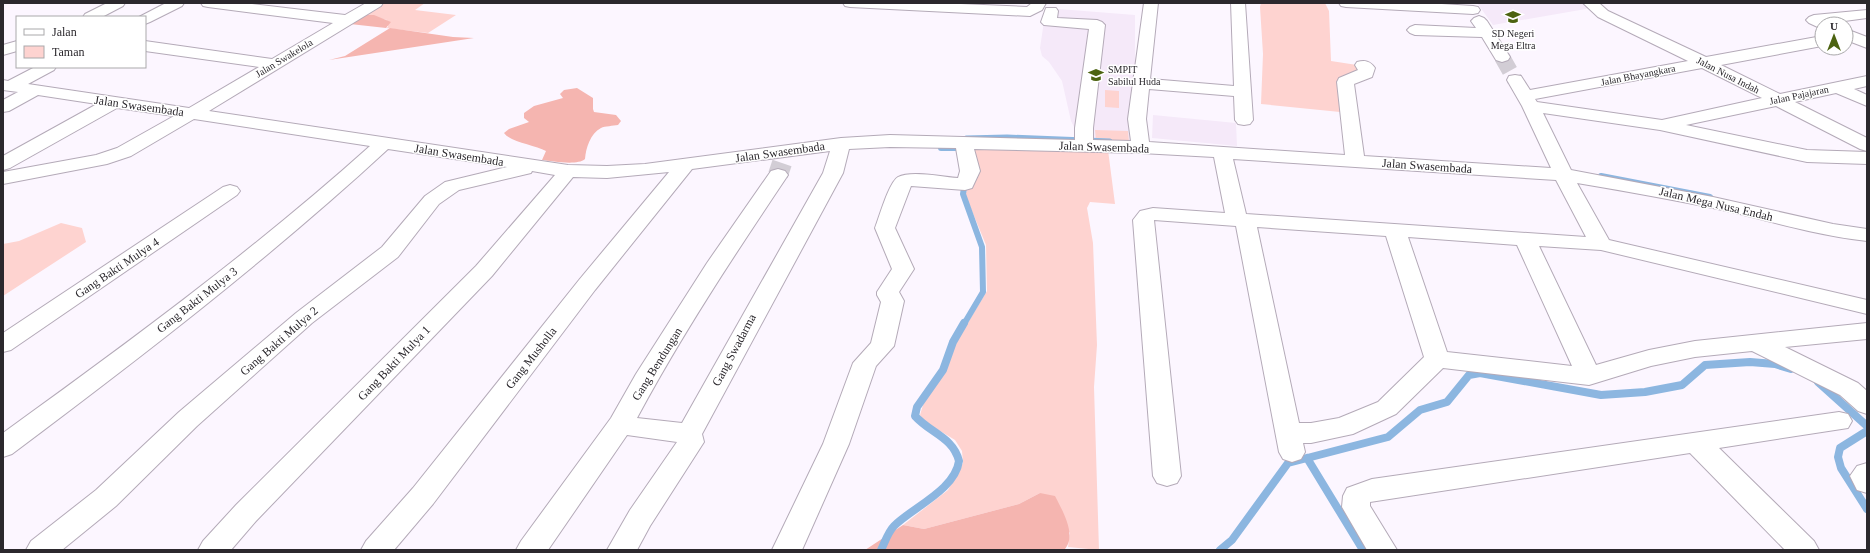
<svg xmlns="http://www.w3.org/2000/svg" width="1870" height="553" font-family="'Times New Roman',serif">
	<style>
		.built { fill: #f5e9f9 }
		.green { fill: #fed3d0 }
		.forest { fill: #f5b5b0 }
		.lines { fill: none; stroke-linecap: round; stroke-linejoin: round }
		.stream-far2 { stroke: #8cb6e0; stroke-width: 5 }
		.stream-far1 { stroke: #8cb6e0; stroke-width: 6 }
		.stream { stroke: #8cb6e0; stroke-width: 8 }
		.minor-tunnel-far1 { stroke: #d2cdd5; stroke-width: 16; stroke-dasharray: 16 8; stroke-linecap: butt }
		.minor-tunnel { stroke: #d2cdd5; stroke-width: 20; stroke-dasharray: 20 10; stroke-linecap: butt }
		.minor-casing { stroke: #b4aab8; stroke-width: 2 }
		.minor { fill: #fff; fill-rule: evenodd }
		.labels { text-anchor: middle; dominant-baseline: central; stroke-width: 3; stroke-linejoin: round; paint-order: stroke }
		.far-poi-label { font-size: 10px; fill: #2b282d; stroke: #fff }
		.far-street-label { font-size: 10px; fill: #2b282d; stroke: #fff }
		.street-label { font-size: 12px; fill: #2b282d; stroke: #fff }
	</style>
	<rect width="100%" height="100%" fill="#fcf6ff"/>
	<path class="built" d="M1477,3H1588L1590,5L1586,9L1493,25Z
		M1046,8L1135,15V68L1131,138L1130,143L1073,141L1077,133L1071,121L1062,81L1049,62L1042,56L1040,48Z
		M1153,115L1236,123L1237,146L1152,138Z"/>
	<path class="green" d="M385,3H425L415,10L456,15L428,33L386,28L388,27L387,20L366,15Z
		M1261,3H1325L1329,11L1331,61L1357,65L1364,70L1357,75L1337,80L1340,112L1261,104L1263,54L1260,7Z
		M1105,90L1119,91V108L1105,107Z
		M1095,130L1128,131L1129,142L1096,140Z
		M969,147L1108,150L1115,204L1090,202L1087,208L1093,243L1097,345L1094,387L1099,550L1068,547L1070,533L1040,493L1019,504L924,529L903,525L948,490L963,463L962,451L955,440L922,420L920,415L923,405L943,371L955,344L987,291L986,245L965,194L970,185Z
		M61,223L82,228L86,242L3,296V244L19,241Z"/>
	<path class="forest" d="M366,15H374L391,22L386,28L350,24Z
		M390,28L453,37L474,38L329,60L345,56Z
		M577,88L593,98V109L594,112L616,115L621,121L618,125C613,126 605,126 601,128C590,134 586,148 585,159C577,166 552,161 542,160L546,151C535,145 510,142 504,133L509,129L529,122L524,118V113L534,106L563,98L560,94L564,90Z
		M1040,493L1055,496C1062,510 1078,536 1064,550H865L903,525L924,529L1019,504Z"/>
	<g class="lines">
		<path class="stream-far2" d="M966,138L1007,137L1110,141"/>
		<path class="stream-far1" d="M941,148H957
			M1601,176L1710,197
			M964,324L983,292L982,247L963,194L964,188"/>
		<path class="stream" d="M1818,382L1867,426
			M1867,431L1840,448L1838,457L1841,468L1867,509
			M1307,458L1363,550
			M881,550C885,542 888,532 894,526C913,507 955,490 959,461C953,437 930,433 915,416L917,407L943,370L953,342L964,323
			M1220,550L1232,540L1288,463L1388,437L1420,410L1447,402L1469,375L1480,373L1601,395L1645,392L1682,385L1705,365L1750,362L1775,364L1791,369"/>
		<path class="minor-tunnel-far1" d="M1502,57L1515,80"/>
		<path class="minor-tunnel" d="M778,175L782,163"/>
		<g class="minor-casing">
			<path id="minor" d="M107,3H125L123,6L102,17H83L85,14Z
				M166,3H184L182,6L150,22L145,24V17H139Z
				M201,3H244L345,15L366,3H383L381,6L209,111L568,165L607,166L645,164L841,138L890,135L1075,140V128L1089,29L1044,25L1041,22L1046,8H1056L1058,11L1057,18L1097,20L1102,22L1105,25L1093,128V140L1131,141L1128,119L1144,3H1158L1150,79L1234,86L1231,3H1245L1253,120L1250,124L1244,125L1238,124L1235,120L1234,96L1149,89L1146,119L1149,142L1345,155L1337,82L1339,78L1358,70L1355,65L1357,62C1365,60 1370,61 1375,68L1372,77L1354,84L1364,156L1551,168L1522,106L1507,80L1509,76L1515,75L1521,76L1530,90L1688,61L1598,17L1583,3H1599L1608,11L1706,57L1822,36V46L1721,65L1780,94L1867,76V86L1854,89L1867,95V106L1836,93L1795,102L1867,138V151L1860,149L1776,106L1686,125L1807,150L1867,152V164L1807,162L1660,130L1543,113L1571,170L1713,197L1833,224L1867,229V241C1822,236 1779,224 1736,213C1683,201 1630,192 1577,183L1609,240L1867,300V314L1601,250L1539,246L1596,365L1649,350L1695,341L1867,323V339L1785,347L1858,383L1867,391V414L1858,411L1840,395L1752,351L1695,357L1651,366L1589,385L1443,368L1396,414L1353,434L1311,443H1303L1305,452L1301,459L1292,462L1283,459L1279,452L1236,226L1154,220L1181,476L1177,483L1167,486L1157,483L1153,476L1133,220L1140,211L1153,208L1225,213L1214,157L1141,153L974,149L980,171L972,188L965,190L911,186L895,228L914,269L899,292L904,301L894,346L876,366L849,444L802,550H772L823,444L853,363L871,343L881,302L877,295V292L892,269L875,228C879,218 889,182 898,177C911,170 943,177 958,178L960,171L956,148L890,147L849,149L843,173L702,434L704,442L650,526L637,550H607L630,510L677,442L627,435L548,550H516L521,541L611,418L636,374L707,263L771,171L778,169L785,171L788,175C735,254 682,334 637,418L682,423L823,173L830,151L692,169L595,290L433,504L394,550H361L366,541L413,488L579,280L669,172L607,178L573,177L492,276L256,521L231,550H198L203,541L236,505L476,266L555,175L532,171L531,173L459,190L439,204L398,257L312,323L197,426L116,506L62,550H26L31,541L96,490L179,412L296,313L382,247L425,196L445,182L507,167L388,149C269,259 141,357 12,454L3,457V433C129,342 254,250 370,146L194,119L131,156L107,164L3,184V172L96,155L117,148L174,116L117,108L10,168L3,170V156L97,104L38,95L9,111L3,112V100L18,92L3,90V80L8,81L35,67H56L54,70L28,84L189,108L259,67L145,51V41L272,59L333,23L208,7L203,6ZM1702,68L1762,98L1662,120L1537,102L1535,99ZM1233,159L1556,180L1586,237L1246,214ZM1257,227L1386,236L1424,357L1378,402L1339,418L1311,423H1299ZM1408,237L1517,245L1572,366L1447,352Z
				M843,3H938L1027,7L1032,3H1046L1042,10L1030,16L850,7L845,6Z
				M1339,3H1426L1473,6L1478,7L1480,10L1478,13L1473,14L1346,7L1341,6Z
				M1867,10V18L1822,24V29L1809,23L1806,20L1809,17L1814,15Z
				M1479,16L1484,18L1487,21L1510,57L1508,60L1502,62L1496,60L1482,37L1415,35L1410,33L1407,30L1410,27L1415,25L1476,28L1471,21L1474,18Z
				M1846,29L1867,37V48L1846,40Z
				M17,41V51L3,55V45Z
				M230,185L237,187L240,191L237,195L11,350L3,352V333L223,187Z
				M1839,412L1848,414L1852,421L1848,428L1719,448L1814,541L1819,550H1785L1690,453L1370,502V506L1397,550H1367L1342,507L1343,496L1347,488L1372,479Z
				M1867,463V493L1857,490L1850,476L1857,466Z"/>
		</g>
		<use href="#minor" class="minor"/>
	</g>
	<defs>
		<g id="school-bare" transform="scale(1.2)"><path d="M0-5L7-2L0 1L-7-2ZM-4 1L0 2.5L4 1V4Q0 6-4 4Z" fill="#4c6310" stroke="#fff" stroke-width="2.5" paint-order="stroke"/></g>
	</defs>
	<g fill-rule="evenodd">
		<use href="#school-bare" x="1513" y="17"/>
		<use href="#school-bare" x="1096" y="75"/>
	</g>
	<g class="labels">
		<g class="far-poi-label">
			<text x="1513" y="33">SD Negeri<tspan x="1513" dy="12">Mega Eltra</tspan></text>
			<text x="1108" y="69" text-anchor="start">SMPIT<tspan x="1108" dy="12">Sabilul Huda</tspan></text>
		</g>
		<g class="far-street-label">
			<text transform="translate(284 58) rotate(-31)">Jalan Swakelola</text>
			<text transform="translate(1638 75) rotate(-11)">Jalan Bhayangkara</text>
			<text transform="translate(1728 75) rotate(27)">Jalan Nusa Indah</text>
			<text transform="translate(1799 95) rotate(-12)">Jalan Pajajaran</text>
		</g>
		<g class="street-label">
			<text transform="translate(139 106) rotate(8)">Jalan Swasembada</text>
			<text transform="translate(1104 147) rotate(2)">Jalan Swasembada</text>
			<text transform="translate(780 152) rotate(-8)">Jalan Swasembada</text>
			<text transform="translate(459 155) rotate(9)">Jalan Swasembada</text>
			<text transform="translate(1427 166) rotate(4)">Jalan Swasembada</text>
			<text transform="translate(1716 204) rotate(13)">Jalan Mega Nusa Endah</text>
			<text transform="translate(117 268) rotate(-34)">Gang Bakti Mulya 4</text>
			<text transform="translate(197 300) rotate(-38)">Gang Bakti Mulya 3</text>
			<text transform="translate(279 341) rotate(-41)">Gang Bakti Mulya 2</text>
			<text transform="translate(734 350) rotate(-62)">Gang Swadarma</text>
			<text transform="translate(531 358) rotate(-52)">Gang Musholla</text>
			<text transform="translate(394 363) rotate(-46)">Gang Bakti Mulya 1</text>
			<text transform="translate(657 364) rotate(-58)">Gang Bendungan</text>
		</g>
	</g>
	<rect width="1870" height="553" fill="none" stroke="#2b282d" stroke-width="8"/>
	<rect x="16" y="16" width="130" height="52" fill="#ffffff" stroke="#aaa9ab"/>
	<rect x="24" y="29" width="20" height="6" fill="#ffffff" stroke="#aaa9ab"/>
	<text x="52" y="36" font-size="12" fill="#2b282d">Jalan</text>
	<rect x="24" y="46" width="20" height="12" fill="#fed3d0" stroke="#aaa9ab"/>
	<text x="52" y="56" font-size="12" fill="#2b282d">Taman</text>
	<g transform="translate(1834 36)"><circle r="19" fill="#ffffff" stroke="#aaa9ab"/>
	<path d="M0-3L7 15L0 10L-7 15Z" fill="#4c6310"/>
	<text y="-6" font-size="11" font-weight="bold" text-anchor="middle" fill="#2b282d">U</text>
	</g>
</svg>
